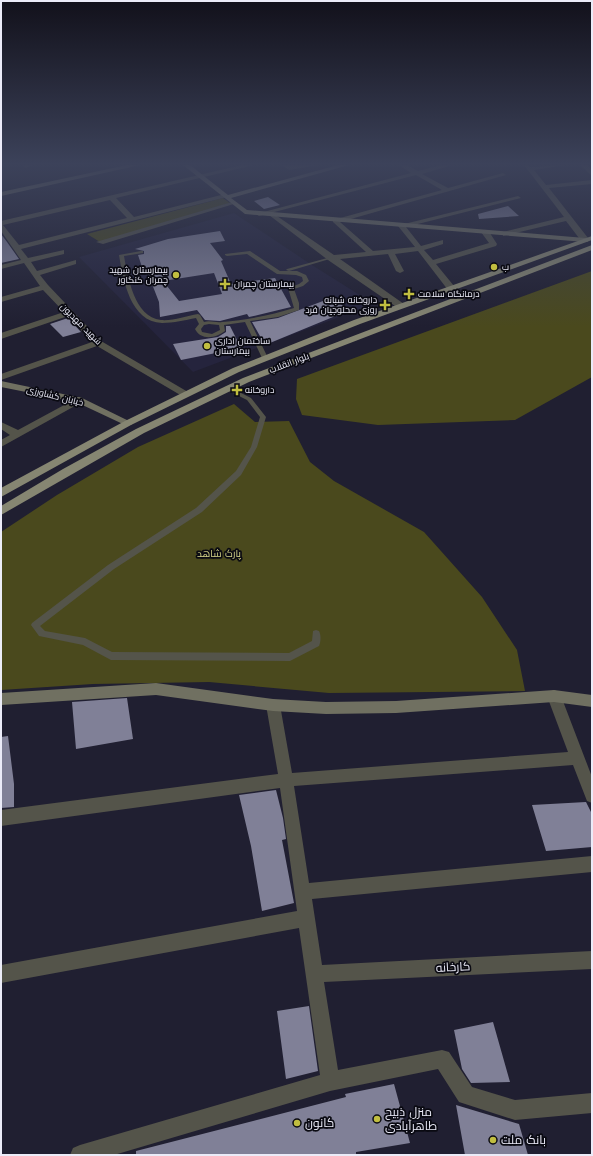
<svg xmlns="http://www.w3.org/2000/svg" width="593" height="1156" font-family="'Work Sans',Cairo,sans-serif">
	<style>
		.built { fill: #25243d }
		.green { fill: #4a491d }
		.building { fill: #808097; fill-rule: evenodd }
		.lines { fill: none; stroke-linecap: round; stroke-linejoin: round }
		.lane { fill: #54544a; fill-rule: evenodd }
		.street { fill: #54544a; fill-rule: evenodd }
		.secondary { fill: #707061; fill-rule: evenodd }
		.primary { fill: #868672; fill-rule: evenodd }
		.poi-dot { fill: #c1be40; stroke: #0a0a12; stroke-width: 1.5 }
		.labels { text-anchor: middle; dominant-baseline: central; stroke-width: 3.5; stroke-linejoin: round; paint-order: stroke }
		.far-poi-label { font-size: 9px; fill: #ebebf8; stroke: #0a0a12; text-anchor: start }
		.far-street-label { font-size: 9px; fill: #ebebf8; stroke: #0a0a12 }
		.park-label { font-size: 10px; fill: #d5d488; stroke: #0a0a12 }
		.near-street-label { font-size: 12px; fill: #ebebf8; stroke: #0a0a12 }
		.near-poi-label { font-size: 12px; fill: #ebebf8; stroke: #0a0a12; text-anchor: start }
	</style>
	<rect width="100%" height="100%" fill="#201f31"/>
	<path class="built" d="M234,213L312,265L374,304L193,372L79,257Z"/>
	<path class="green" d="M223,198L230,203L100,242L87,234Z
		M592,271V377L515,420L378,425L302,415L296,399L297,379Z
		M234,404L255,422L289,421L310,462L334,481L424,532L482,597L517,650L525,691L329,693L209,682L93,684L1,690V532L57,495L138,447Z"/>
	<path class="building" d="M268,197L280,205L264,209L254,201Z
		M508,206L519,216L479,219L478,214Z
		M220,231L225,241L210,243L223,260L221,261L231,284L275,278L291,307L258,315L249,317L247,314L220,321L205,320L197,310L160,317L159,302L145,266L142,267L138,255L144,254V251L135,249L168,239ZM214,273L222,294L179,301L163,281Z
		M1,234L7,242L19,259L1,263Z
		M331,298L350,310L265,345L252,322L278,318Z
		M68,318L81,332L63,337L50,324Z
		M226,326H230L241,348L181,360L173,344L218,337L226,332Z
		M127,698L133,739L76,749L72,702Z
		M8,736L14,784V807L1,808V737Z
		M276,790L283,818L286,839L282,840L294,903L262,911L251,846L239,795Z
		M586,802L592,814V847L546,851L532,805Z
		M309,1006L318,1071L286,1079L277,1011Z
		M493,1022L510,1082L471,1083L462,1069L454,1030Z
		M394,1084L410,1143L356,1152V1155H136V1151L346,1097L345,1094Z
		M456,1105L519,1124L528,1155H465Z"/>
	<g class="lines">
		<path class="lane" d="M141,251H143V253L124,256C128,277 134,317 161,320C173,321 186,316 198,314L200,315L204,322C210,320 216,323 222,322C246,320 272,315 294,308L288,288L299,284L303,281L302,277L296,275L277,274L247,254L227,256L225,255V254L250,251L280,271H289L286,270L287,269L331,257L333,258L289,271H297L306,275L309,281L303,286L294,289L299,303V310L278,317L250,321L268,358L265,360L262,358L245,322L224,325L225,331C216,338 201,341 195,329L199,324L196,318C185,320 174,323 162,323C130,322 123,279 119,255ZM209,324L219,325L220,330L212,334L202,332L201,329L204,325Z
			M227,386L251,398L266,417L257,447L241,475L202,512L114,569L40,626L45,631L85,638L112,652L289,653L312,641L313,631L316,630L319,631C321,635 321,641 319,646L290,661L111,660L83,645L39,636L31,625L32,623L108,565L196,508L236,471L251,447L260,417L247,400L225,389L224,388Z"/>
		<path class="street" d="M32,165L26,168L23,166V165Z
			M242,165H254L116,198L134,217L225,194L227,195V197L21,249L28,258L64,250V254L31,262L37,271L76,260V264L40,275L48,285L101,341L188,392V396H182L97,346L1,380V374L92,342L68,316L1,339V333L64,312L43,290L1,302V297L40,286L24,263L1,269V265L21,260L1,231V221ZM110,200L127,218L19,245L3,225Z
			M282,165H318L289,170Z
			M399,165H407L418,171L441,165H452L422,174L448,188L503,173L506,175L340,222L373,251L415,247L398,226L400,225L518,196L521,198L406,227L421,246L443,240V244L424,250L433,260L489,243L481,232L488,230L497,244L496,246L436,264L454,286V290H448L418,251L395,254L404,271L400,273L396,271L388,254L340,259L404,304V308H398L328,260L269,215L274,214L334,255L366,252L333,222V220L442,190L416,175L259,216L256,214L411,173Z
			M524,165L532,167L565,165L534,170L546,185L592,180V184L549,188L588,238V242H582L566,221L503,236V232L564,217Z
			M580,165H587L592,170V176Z
			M232,202L237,203L103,244L96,242Z
			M79,397L82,398V402L1,447V440L10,435L1,429V422L18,430Z
			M554,690L559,692L561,696L592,777V803L587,801L573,765L294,786L309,883L592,856V872L312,899L322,965L592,951V969L324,982L338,1070L442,1050L449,1052L472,1087L515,1100L592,1093V1113L515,1120L459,1102L438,1069L330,1091L114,1155H70L73,1148L80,1145L320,1075L299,928L1,983V965L297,911L280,788L1,826V810L278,774L266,705L268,701L273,699L278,701L280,705L292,773L568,752L547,696L549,692Z"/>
		<path class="secondary" d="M127,165H140L1,196V192Z
			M183,165H190L228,195L338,165H349L231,198L247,210L585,238L589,240L585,242L245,214Z
			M1,381L82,398L133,423L131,425H125L76,402L1,387Z
			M156,683L273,699L326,702L396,701L554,690L592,695V707L554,702L396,713L326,714L273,711L156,695L1,705V693Z"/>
		<path class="primary" d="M592,236V240L360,324L239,372L131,425L1,497V488L125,421L233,368L354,320Z
			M592,245V250L249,382L144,433L1,515V506L63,469L136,429L243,378Z"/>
	</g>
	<linearGradient id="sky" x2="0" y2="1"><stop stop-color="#12111b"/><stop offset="0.5" stop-color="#3c425a"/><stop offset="1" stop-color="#3c425a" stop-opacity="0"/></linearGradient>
	<rect width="593" height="327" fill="url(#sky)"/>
	<g class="poi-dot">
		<circle cx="494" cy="267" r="4"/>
		<circle cx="176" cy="275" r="4"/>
		<path d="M223 278h4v4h4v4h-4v4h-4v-4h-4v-4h4z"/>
		<path d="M407 288h4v4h4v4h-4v4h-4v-4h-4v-4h4z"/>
		<path d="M383 299h4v4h4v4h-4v4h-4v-4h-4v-4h4z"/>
		<circle cx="207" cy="346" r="4"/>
		<path d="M235 384h4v4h4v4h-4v4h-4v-4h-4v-4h4z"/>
		<circle cx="377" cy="1119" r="4"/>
		<circle cx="297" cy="1123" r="4"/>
		<circle cx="493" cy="1140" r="4"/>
	</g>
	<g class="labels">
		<g class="far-poi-label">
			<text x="502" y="267">ب</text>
			<text x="168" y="270" text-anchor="end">بیمارستان شهید<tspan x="168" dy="10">چمران کنگاور</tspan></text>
			<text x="234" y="284">بیمارستان چمران</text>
			<text x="418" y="294">درمانگاه سلامت</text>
			<text x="377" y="300" text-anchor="end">داروخانه شبانه<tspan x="377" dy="10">روزی محلوجیان فرد</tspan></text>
			<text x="215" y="341">ساختمان اداری<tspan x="215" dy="10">بیمارستان</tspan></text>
			<text x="245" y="390">داروخانه</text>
		</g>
		<g class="far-street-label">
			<text transform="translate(81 324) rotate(45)">شهید مهدیون</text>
			<text transform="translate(289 363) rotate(-21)">بلوار انقلاب</text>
			<text transform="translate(55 396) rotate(14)">خیابان کشاورزی</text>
		</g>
		<g class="park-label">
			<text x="219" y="553">پارک شاهد</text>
		</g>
		<g class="near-street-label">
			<text transform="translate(453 967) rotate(-3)">کارخانه</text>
		</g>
		<g class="near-poi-label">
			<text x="385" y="1112">منزل ذبیح<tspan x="385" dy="14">طاهرآبادی</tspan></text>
			<text x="305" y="1123">کانون</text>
			<text x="501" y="1140">بانک ملت</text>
		</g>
	</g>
	<rect width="593" height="1156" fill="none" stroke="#ebebf8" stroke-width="4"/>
</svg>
